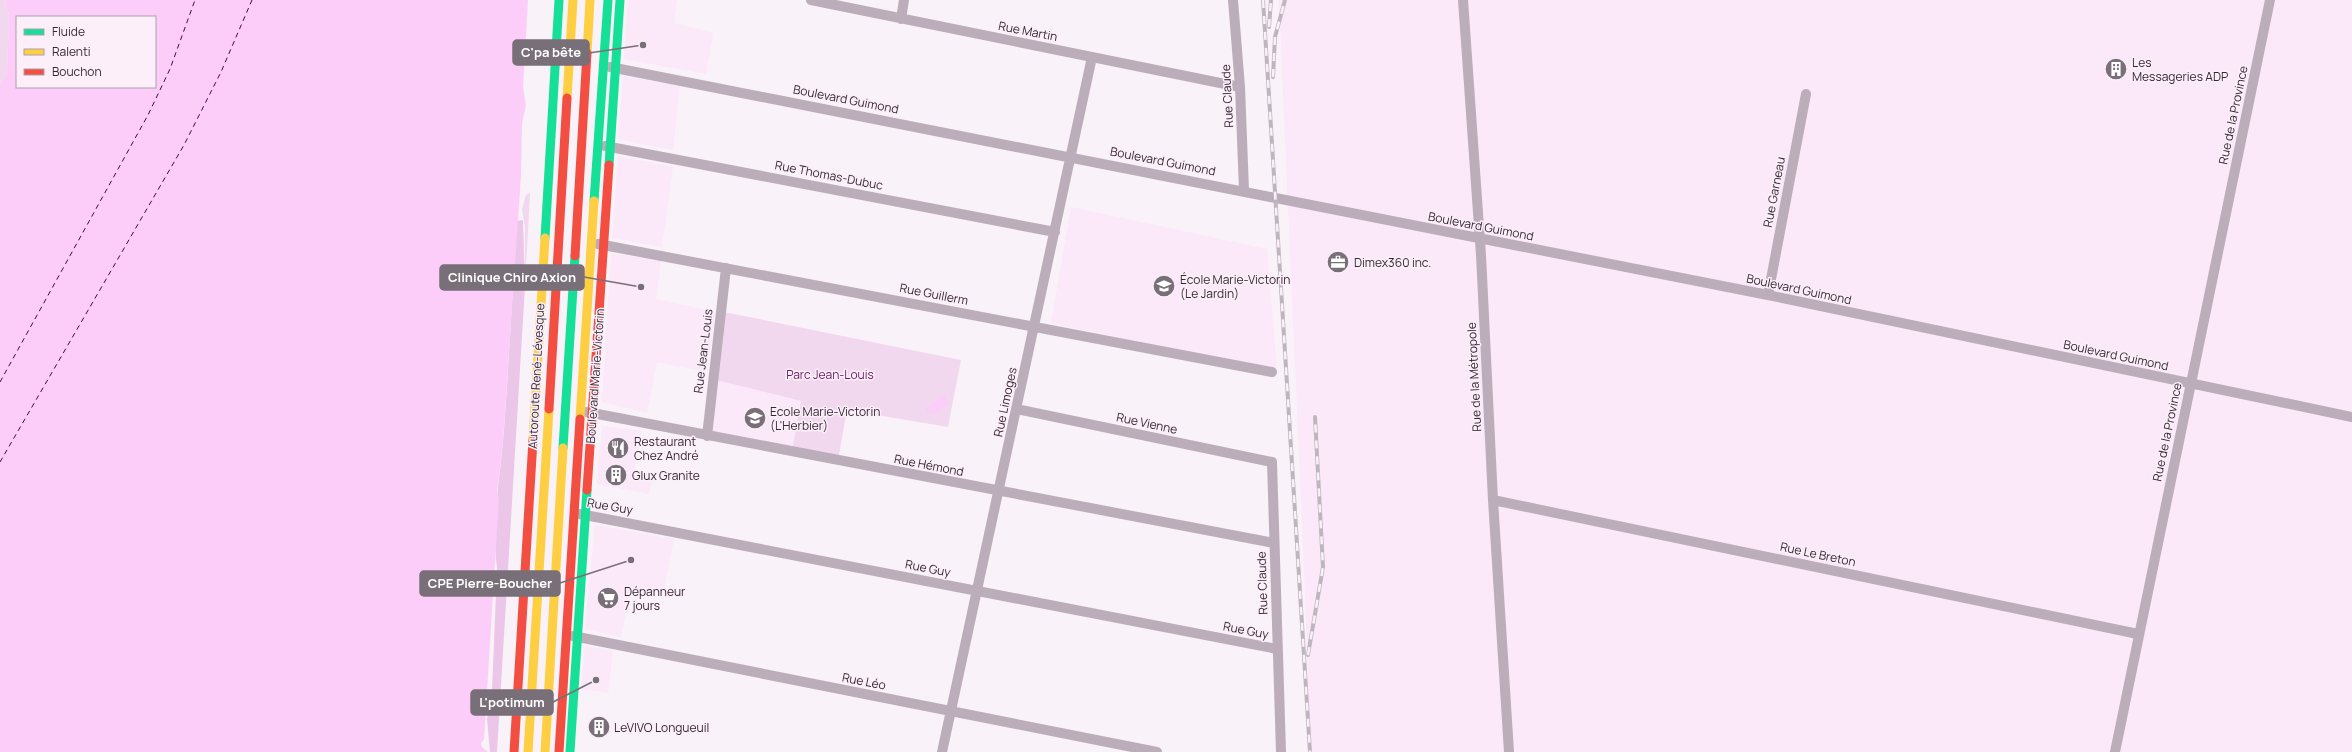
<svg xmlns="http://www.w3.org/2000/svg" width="2352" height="752" font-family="Manrope,sans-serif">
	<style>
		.built { fill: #fbe8f9 }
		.green { fill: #f2d8ef }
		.forest { fill: #ecc6e8 }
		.water { fill: #fccdf8; fill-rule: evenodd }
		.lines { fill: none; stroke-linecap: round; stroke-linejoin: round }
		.ferry { stroke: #4f004d; stroke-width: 1; stroke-dasharray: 5 4; stroke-linecap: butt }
		.street { stroke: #bcadba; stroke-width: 10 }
		.fast { stroke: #16e098; stroke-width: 9 }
		.slow { stroke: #ffcf43; stroke-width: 9 }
		.jam { stroke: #f24e42; stroke-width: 9 }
		.rail-casing { stroke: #beb6be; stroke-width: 4 }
		.rail { stroke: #fceffa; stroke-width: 2.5; stroke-dasharray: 8; stroke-linecap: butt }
		.labels { text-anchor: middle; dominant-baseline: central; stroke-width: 3; stroke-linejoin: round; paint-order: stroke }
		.street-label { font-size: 12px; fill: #342933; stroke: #fceffa }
		.poi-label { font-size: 12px; fill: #342933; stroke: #fceffa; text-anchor: start }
		.park-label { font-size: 12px; fill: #651c62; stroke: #fceffa }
		.leader { fill: none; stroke: #796f78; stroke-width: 1.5 }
		.callout-dot { fill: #796f78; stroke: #fceffa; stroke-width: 1.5 }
		.callout { fill: #796f78; stroke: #796f78; stroke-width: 1.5 }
		.callout-label { font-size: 13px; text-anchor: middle; font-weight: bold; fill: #fff }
	</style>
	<rect width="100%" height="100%" fill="#f9f2f8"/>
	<path class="built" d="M628,0H677L674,23L713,33L706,74L624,59Z
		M1279,0H2352V752H1310L1305,594Z
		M623,76L680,86L673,150L618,139Z
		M618,156L673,167L662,247L612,238Z
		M1071,207L1267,249L1277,371L1051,323Z
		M611,253L661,261L656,299L715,312L706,372L657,362L647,413L602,402Z
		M716,380L801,401L792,451L709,434Z
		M602,426L642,431L634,471L653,475L649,494L597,484Z
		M595,525L674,539L664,591L651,587L647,591L631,588L621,637L585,629Z
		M585,646L613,651L608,693L581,689Z"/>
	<path class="green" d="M0,0H5L9,15L7,73L0,84Z
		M530,193V194L525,286V227L522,209L526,195Z
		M724,312L961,360L948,427L847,410L838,460L792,451L801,401L716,380Z"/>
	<path class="forest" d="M523,220L525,286L497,752H490L487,719L492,691L497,568C492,529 499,481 503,442C509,368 512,295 517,221Z"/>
	<path class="water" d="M5,0H528L523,87L526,105L522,124L521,175L503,442L497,492L499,498L484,739L481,743L482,747L488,752H0V84L7,73L9,15ZM17,17H155V87H17Z
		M941,396L946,397L948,404L938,412L928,414L925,410Z"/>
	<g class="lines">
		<path class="ferry" d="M0,382L148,115L170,69L195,0
			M0,462L184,145L221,72L252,0"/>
		<path class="street" d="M811,0L1240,87
			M1233,0L1240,87L1244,190
			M1463,0L1481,255L1493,500L1509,752
			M901,19L904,0
			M610,67L1768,295L2352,417
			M605,146L1055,232
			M598,244L1272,372
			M1768,295L1806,94
			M1016,409L1272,462L1281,752
			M587,412L1274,543
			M707,436L726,268
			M1493,500L2138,634
			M580,514L1277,649
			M573,636L1157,752
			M942,752L1092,57
			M2115,752L2270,0"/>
		<path class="fast" d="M609,165L620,0
			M594,201L608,0
			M545,238L559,0
			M563,448L575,256
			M570,752L587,490"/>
		<path class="slow" d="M587,53L590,0
			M567,98L573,0
			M580,419L594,201
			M533,440L545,238
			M528,752L549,409
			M545,752L563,448"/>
		<path class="jam" d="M575,256L587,53
			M549,409L567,98
			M587,490L609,165
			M514,752L533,440
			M559,752L580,419"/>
		<g class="rail-casing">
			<path id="rail" d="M1263,0L1310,752
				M1269,27L1271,0
				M1273,77L1275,37L1285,0
				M1308,655L1323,567L1315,417"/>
		</g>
		<use href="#rail" class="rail"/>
	</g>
	<defs>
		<g id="building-disc" transform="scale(1.15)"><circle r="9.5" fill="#796f78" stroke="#fceffa"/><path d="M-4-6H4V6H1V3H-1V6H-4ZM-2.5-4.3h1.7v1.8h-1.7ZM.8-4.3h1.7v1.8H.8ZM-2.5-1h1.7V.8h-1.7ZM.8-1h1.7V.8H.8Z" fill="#fff"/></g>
		<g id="office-disc" transform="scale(1.15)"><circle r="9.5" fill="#796f78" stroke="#fceffa"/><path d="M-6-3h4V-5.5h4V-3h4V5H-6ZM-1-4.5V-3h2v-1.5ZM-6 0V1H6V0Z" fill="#fff"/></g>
		<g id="school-disc" transform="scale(1.15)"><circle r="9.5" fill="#796f78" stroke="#fceffa"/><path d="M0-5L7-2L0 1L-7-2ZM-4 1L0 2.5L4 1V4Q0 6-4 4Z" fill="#fff"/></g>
		<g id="restaurant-disc" transform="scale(1.15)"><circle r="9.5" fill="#796f78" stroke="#fceffa"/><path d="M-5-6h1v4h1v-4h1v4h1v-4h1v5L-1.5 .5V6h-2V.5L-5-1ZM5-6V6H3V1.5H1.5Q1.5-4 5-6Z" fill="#fff"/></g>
		<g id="supermarket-disc" transform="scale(1.15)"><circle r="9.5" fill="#796f78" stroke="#fceffa"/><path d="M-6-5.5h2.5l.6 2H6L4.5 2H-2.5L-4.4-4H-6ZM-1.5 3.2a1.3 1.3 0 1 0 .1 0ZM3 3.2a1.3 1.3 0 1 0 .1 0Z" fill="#fff"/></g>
	</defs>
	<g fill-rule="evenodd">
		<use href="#building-disc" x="2116" y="69"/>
		<use href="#office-disc" x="1338" y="262"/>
		<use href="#school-disc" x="1164" y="286"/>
		<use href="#school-disc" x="755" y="418"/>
		<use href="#restaurant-disc" x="618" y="448"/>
		<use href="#building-disc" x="616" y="475"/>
		<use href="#supermarket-disc" x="608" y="598"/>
		<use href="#building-disc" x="599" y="727"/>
	</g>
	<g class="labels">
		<g class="street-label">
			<text transform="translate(1028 31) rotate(11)">Rue Martin</text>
			<text transform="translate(1227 96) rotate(-93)">Rue Claude</text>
			<text transform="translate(846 99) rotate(11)">Boulevard Guimond</text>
			<text transform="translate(2233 115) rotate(-78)">Rue de la Province</text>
			<text transform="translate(1163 161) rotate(11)">Boulevard Guimond</text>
			<text transform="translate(829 175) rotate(11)">Rue Thomas-Dubuc</text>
			<text transform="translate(1774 192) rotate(-79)">Rue Garneau</text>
			<text transform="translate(1481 226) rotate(11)">Boulevard Guimond</text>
			<text transform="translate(1799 289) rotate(12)">Boulevard Guimond</text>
			<text transform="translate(934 294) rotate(11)">Rue Guillerm</text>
			<text transform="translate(703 351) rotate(-83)">Rue Jean-Louis</text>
			<text transform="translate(2116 355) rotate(12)">Boulevard Guimond</text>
			<text transform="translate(536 376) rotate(-87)">Autoroute René-Lévesque</text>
			<text transform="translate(595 376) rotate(-86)">Boulevard Marie-Victorin</text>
			<text transform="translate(1474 377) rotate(-93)">Rue de la Métropole</text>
			<text transform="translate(1005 402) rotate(-78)">Rue Limoges</text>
			<text transform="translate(1147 423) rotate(12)">Rue Vienne</text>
			<text transform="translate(2167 432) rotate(-78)">Rue de la Province</text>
			<text transform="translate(929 465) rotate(11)">Rue Hémond</text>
			<text transform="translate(610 506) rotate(10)">Rue Guy</text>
			<text transform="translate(1818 554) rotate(12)">Rue Le Breton</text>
			<text transform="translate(928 568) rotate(11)">Rue Guy</text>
			<text transform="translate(1262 583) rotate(-92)">Rue Claude</text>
			<text transform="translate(1246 630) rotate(11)">Rue Guy</text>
			<text transform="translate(864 681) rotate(11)">Rue Léo</text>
		</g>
		<g class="poi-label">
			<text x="2132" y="62">Les<tspan x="2132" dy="14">Messageries ADP</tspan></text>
			<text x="1354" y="262">Dimex360 inc.</text>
			<text x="1180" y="279">École Marie-Victorin<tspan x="1180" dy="14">(Le Jardin)</tspan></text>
			<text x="770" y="411">Ecole Marie-Victorin<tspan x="770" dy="14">(L'Herbier)</tspan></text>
			<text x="634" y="441">Restaurant<tspan x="634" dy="14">Chez André</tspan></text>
			<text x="632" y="475">Glux Granite</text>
			<text x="624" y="591">Dépanneur<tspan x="624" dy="14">7 jours</tspan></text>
			<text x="614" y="727">LeVIVO Longueuil</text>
		</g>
		<g class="park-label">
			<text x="830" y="374">Parc Jean-Louis</text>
		</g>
	</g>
	<path class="leader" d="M643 45L589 53M641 287L584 277M631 560L560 583M596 680L553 702"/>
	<g class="callout-dot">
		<circle cx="643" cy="45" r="4"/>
		<circle cx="641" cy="287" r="4"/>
		<circle cx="631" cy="560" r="4"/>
		<circle cx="596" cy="680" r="4"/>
	</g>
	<g class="callout">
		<rect x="513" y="40" width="76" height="25" rx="4"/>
		<rect x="440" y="265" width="144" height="25" rx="4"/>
		<rect x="420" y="571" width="140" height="25" rx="4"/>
		<rect x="471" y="690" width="82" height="25" rx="4"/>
	</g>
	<g class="callout-label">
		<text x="551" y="57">C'pa bête</text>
		<text x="512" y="282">Clinique Chiro Axion</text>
		<text x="490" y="588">CPE Pierre-Boucher</text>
		<text x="512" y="707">L'potimum</text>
	</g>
	<rect x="16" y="16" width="140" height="72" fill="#fceffa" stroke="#aca0aa"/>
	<rect x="24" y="29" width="20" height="6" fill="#16e098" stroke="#aca0aa"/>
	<text x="52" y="36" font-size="12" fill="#342933">Fluide</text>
	<rect x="24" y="49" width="20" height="6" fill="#ffcf43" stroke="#aca0aa"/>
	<text x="52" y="56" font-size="12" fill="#342933">Ralenti</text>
	<rect x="24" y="69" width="20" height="6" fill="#f24e42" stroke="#aca0aa"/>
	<text x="52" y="76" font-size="12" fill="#342933">Bouchon</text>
</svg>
